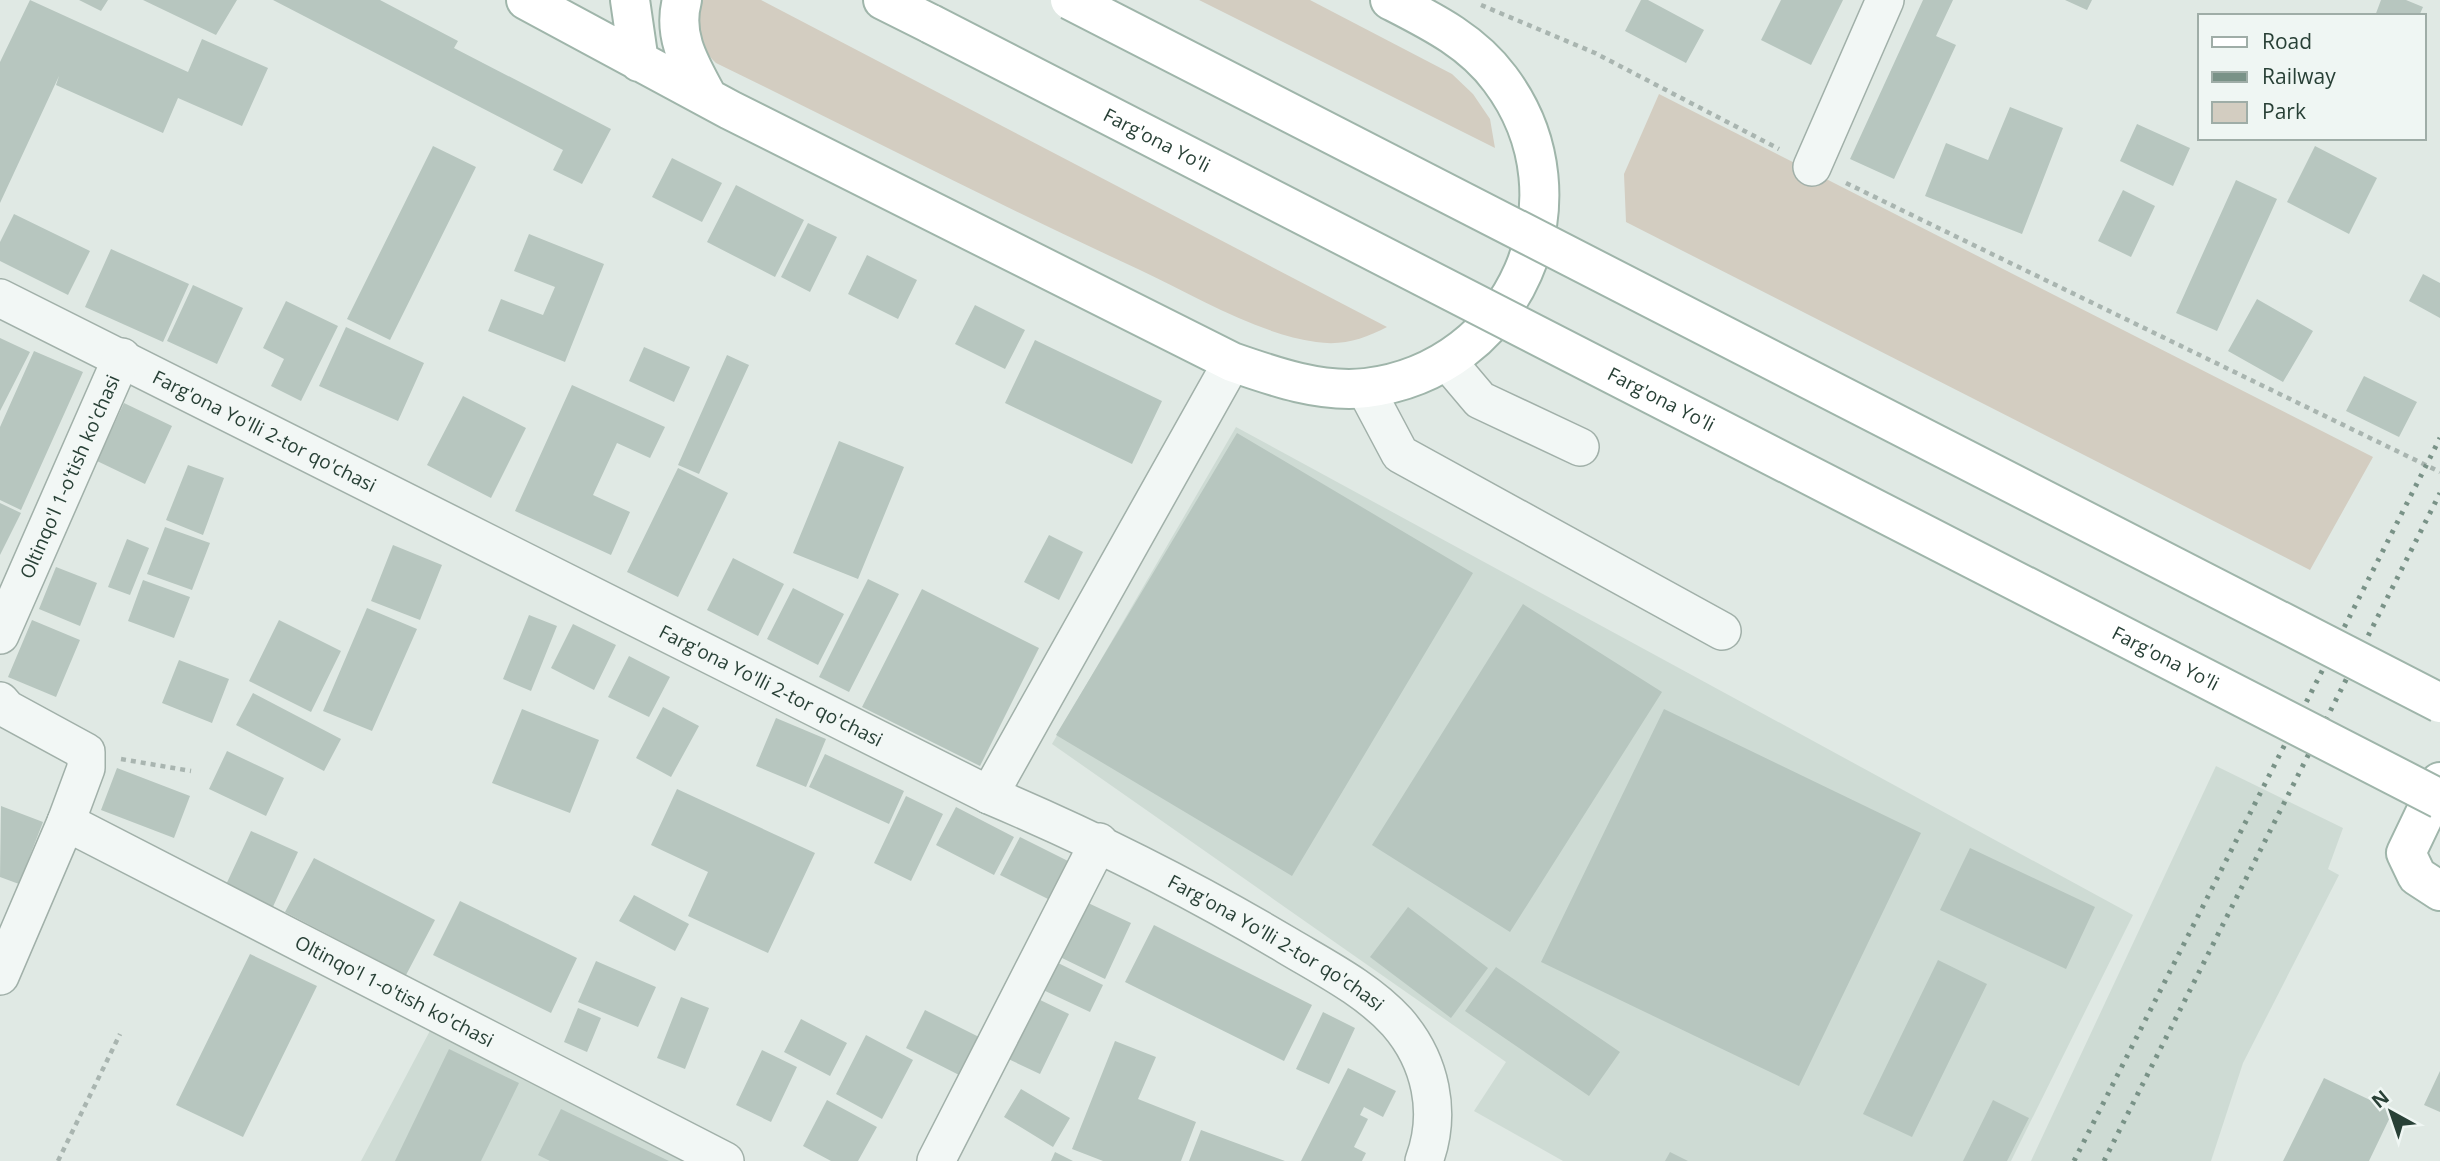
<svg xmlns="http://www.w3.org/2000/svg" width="2440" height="1161" font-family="'Open Sans',sans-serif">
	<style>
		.built { fill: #cedbd4 }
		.green { fill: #d3cdc1 }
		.building { fill: #b7c6bf }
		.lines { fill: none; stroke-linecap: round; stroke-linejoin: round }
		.minor-casing { stroke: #a1b0a9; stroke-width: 40 }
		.major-casing { stroke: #9fb5aa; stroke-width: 42 }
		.path { stroke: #a9b5b0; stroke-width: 4.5; stroke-dasharray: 5 5; stroke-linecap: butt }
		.minor { stroke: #f2f7f5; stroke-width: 37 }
		.major { stroke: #fff; stroke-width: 38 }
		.rail { stroke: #799287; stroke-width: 5; stroke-dasharray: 3.5 7; stroke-linecap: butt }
		.major-bridge-casing { stroke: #9fb5aa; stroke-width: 42; stroke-linecap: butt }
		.major-bridge { stroke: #fff; stroke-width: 38 }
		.labels { text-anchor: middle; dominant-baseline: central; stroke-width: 5; stroke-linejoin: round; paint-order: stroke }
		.street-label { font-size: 19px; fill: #284036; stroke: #eff6f3 }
	</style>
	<rect width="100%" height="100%" fill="#e0e9e4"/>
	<path class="built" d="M1236,427L2133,915L2011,1161H1563L1474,1111L1506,1062L1052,744Z
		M2216,766L2343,828L2328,869L2339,875L2243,1063L2211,1161H2031Z
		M432,1027L696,1161H361Z"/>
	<path class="green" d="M699,0H761L1387,327C1364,339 1343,346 1316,342C1255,333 1196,296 1140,270C997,204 857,132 716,63C699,47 689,22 699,0Z
		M1199,0H1310L1452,74L1473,94L1490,119L1495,148Z
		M1659,94L2373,457L2310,570L1626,222L1624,174Z"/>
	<path class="building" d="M30,0L188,72L202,39L268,68L242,126L178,98L163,133L56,85L59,76L0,203V62Z
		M79,0H108L101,11Z
		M143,0H237L216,35Z
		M273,0H380L458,41L454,48L611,129L582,184L553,170L563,150Z
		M1641,0H1648L1704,30L1686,63L1625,31Z
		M1781,0H1843L1811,65L1761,40Z
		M1923,0H1953L1936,36L1956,45L1894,179L1850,159Z
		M2065,0H2092L2087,10Z
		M2381,0H2406L2423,7L2419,16H2375Z
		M2010,107L2063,128L2022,234L1925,196L1946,143L1988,160Z
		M2137,124L2190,148L2173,186L2120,161Z
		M433,146L476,167L390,340L347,319Z
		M2315,146L2377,178L2349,234L2287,202Z
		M672,158L722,183L702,222L652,197Z
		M2236,180L2277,199L2217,331L2176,313Z
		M736,185L804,220L775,277L707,242Z
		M2123,190L2155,206L2131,257L2098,241Z
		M14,214L90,251L68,295L0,261V242Z
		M808,223L837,237L810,292L781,277Z
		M529,234L604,264L565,362L488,331L501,299L543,315L555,287L514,271Z
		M111,249L189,284L163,342L85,307Z
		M867,255L917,280L898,319L848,294Z
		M2423,274L2440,283V318L2409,301Z
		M193,285L243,308L217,364L167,341Z
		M2257,299L2313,331L2283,382L2228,351Z
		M286,301L338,326L301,401L271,386L284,359L263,348Z
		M975,305L1025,330L1005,369L955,344Z
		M346,327L424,363L398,421L319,386Z
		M0,338L30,352L0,411Z
		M1035,340L1162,401L1132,464L1005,403Z
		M644,347L690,367L674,402L629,381Z
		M34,351L83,372L21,510L0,500V427Z
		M727,355L749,365L699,474L678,465Z
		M2364,376L2417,402L2399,437L2346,411Z
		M572,385L665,427L650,458L617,443L593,495L630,512L611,555L515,511Z
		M463,396L526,428L491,498L427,465Z
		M124,403L172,426L145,484L97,461Z
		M1237,433L1473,573L1292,876L1056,735Z
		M839,441L904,467L858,579L793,553Z
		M188,465L224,478L203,535L166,520Z
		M678,468L728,493L678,597L627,572Z
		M0,503L21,513L0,555Z
		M165,527L210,543L192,590L147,574Z
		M1049,535L1083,552L1059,600L1024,582Z
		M127,539L149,548L130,595L108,587Z
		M393,545L442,565L420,620L371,601Z
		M733,558L784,584L758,636L707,610Z
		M56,567L97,583L80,626L39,609Z
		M868,579L899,594L849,692L819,677Z
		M143,580L190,597L174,638L128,621Z
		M793,588L844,614L818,665L767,639Z
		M922,589L1039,648L980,766L862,707Z
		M1523,604L1662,692L1510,932L1372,845Z
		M367,608L417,629L372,731L323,711Z
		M529,615L557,626L531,691L503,679Z
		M32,620L80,640L56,697L8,677Z
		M279,620L341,651L311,712L249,681Z
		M573,624L616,645L594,690L551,668Z
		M629,656L670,677L649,717L608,697Z
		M179,660L229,679L212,723L162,703Z
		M253,693L341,739L324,771L236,725Z
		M663,707L699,726L671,777L636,758Z
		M522,709L599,740L570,813L492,783Z
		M1664,709L1921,833L1799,1086L1541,962Z
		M776,718L826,739L806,787L756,766Z
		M227,751L284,778L266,816L209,789Z
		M825,754L904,791L889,824L809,787Z
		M117,768L190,796L174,838L101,810Z
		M677,789L815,853L768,953L688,916L708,872L651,845Z
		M906,796L943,814L911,881L874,863Z
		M1,806L43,822L19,884L0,877Z
		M956,807L1014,837L994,875L936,845Z
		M251,831L298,852L271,911L224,889Z
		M1020,837L1078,866L1058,904L1000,875Z
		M1970,848L2095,907L2066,969L1940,910Z
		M314,858L435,920L406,975L285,912Z
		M634,895L689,924L675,951L619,921Z
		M460,901L577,958L551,1013L433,955Z
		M1086,902L1131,923L1105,979L1060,957Z
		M1408,907L1488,968L1451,1018L1370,957Z
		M1154,925L1312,1005L1284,1061L1125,982Z
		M250,954L317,986L243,1137L176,1105Z
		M1938,960L1987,984L1912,1137L1863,1114Z
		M596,961L656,987L638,1027L578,1002Z
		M1054,961L1103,985L1090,1012L1041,989Z
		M1496,967L1620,1052L1589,1096L1465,1011Z
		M1032,996L1069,1014L1040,1074L1004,1057Z
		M681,997L709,1008L685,1069L657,1058Z
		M578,1008L601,1018L587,1052L564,1042Z
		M925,1010L983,1039L963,1077L906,1048Z
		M1323,1012L1355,1028L1329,1084L1296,1069Z
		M801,1019L847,1043L830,1076L784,1052Z
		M866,1035L913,1060L882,1119L836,1094Z
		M1115,1041L1156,1057L1138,1099L1196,1122L1181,1161H1103L1072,1149Z
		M449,1049L519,1083L481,1161H395Z
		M762,1050L797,1067L771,1122L736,1105Z
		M1348,1068L1396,1091L1383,1117L1364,1107L1360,1115L1368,1119L1354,1147L1366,1153L1362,1161H1301Z
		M2440,1071V1112L2424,1105Z
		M2324,1078L2393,1111L2369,1161H2283Z
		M1021,1089L1070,1118L1053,1147L1004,1117Z
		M827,1100L877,1127L858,1161H831L803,1146Z
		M1993,1100L2029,1118L2007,1161H1963Z
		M561,1109L669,1161H550L538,1155Z
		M1201,1130L1285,1161H1189Z
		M1055,1152L1073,1161H1051Z
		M1670,1152L1688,1161H1665Z"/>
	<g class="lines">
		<g class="minor-casing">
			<g id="minor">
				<path d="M1812,167L1885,0"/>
				<path id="s1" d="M0,298L989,795C1093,839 1191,888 1288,946C1325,968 1368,990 1397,1022C1431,1061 1442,1113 1424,1161"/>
				<path d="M1447,361L1480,400L1580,447"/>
				<path d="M1365,388L1400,454L1722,631"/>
				<path id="s2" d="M0,635L122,357"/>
				<path d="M0,701L7,709L86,752V768L66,822"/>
				<path d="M989,795L1232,362"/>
				<path id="s3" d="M0,976L66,822L725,1161"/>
				<path d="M936,1161L1099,842"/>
			</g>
		</g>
		<g class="major-casing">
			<path id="major" d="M526,0L730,110L1232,362C1275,377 1321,393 1366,388C1515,370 1591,200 1500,79C1472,41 1431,21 1390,0
				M630,0L639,62
				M682,0C672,37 691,66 708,98
				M883,0L931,24
				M2440,782L2406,853L2417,876L2440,891"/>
		</g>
		<path class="path" d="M1481,5L1595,53L1779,149
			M1846,183L2440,472
			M121,759L191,771
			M58,1161L120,1034"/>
		<use href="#minor" class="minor"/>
		<use href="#major" class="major"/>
		<path class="rail" d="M2074,1161L2440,438
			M2104,1161L2440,493"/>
		<g class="major-bridge-casing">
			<g id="major-bridge">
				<path d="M1070,0L2440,703"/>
				<path id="s4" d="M931,24L2440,799"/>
			</g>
		</g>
		<use href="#major-bridge" class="major-bridge"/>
	</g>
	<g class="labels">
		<g class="street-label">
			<text stroke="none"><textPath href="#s4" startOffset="254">Farg'ona Yo'li</textPath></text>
			<text stroke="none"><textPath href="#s4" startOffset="821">Farg'ona Yo'li</textPath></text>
			<text stroke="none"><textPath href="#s1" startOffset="296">Farg'ona Yo'lli 2-tor qo'chasi</textPath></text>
			<text stroke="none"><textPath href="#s2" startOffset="173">Oltinqo'l 1-o'tish ko'chasi</textPath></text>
			<text stroke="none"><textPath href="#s4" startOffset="1388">Farg'ona Yo'li</textPath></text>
			<text stroke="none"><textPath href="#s1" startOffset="863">Farg'ona Yo'lli 2-tor qo'chasi</textPath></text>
			<text stroke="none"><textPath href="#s1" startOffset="1430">Farg'ona Yo'lli 2-tor qo'chasi</textPath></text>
			<text stroke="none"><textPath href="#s3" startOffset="537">Oltinqo'l 1-o'tish ko'chasi</textPath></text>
		</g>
	</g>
	<rect x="2198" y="14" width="228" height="126" fill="#eff6f3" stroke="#9fada7" stroke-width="2"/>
	<rect x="2212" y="37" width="35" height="10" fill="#ffffff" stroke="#9fada7" stroke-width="2"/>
	<text x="2262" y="49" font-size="21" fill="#284036">Road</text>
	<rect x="2212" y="72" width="35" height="10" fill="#799287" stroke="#9fada7" stroke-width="2"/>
	<text x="2262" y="84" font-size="21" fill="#284036">Railway</text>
	<rect x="2212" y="102" width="35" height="21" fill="#d3cdc1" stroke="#9fada7" stroke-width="2"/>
	<text x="2262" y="119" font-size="21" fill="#284036">Park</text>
	<g transform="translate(2391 1112) rotate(320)" stroke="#eff6f3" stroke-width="5" paint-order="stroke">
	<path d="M0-5L12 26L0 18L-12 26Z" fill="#284036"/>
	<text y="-10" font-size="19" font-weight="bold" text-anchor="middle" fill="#284036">N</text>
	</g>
</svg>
